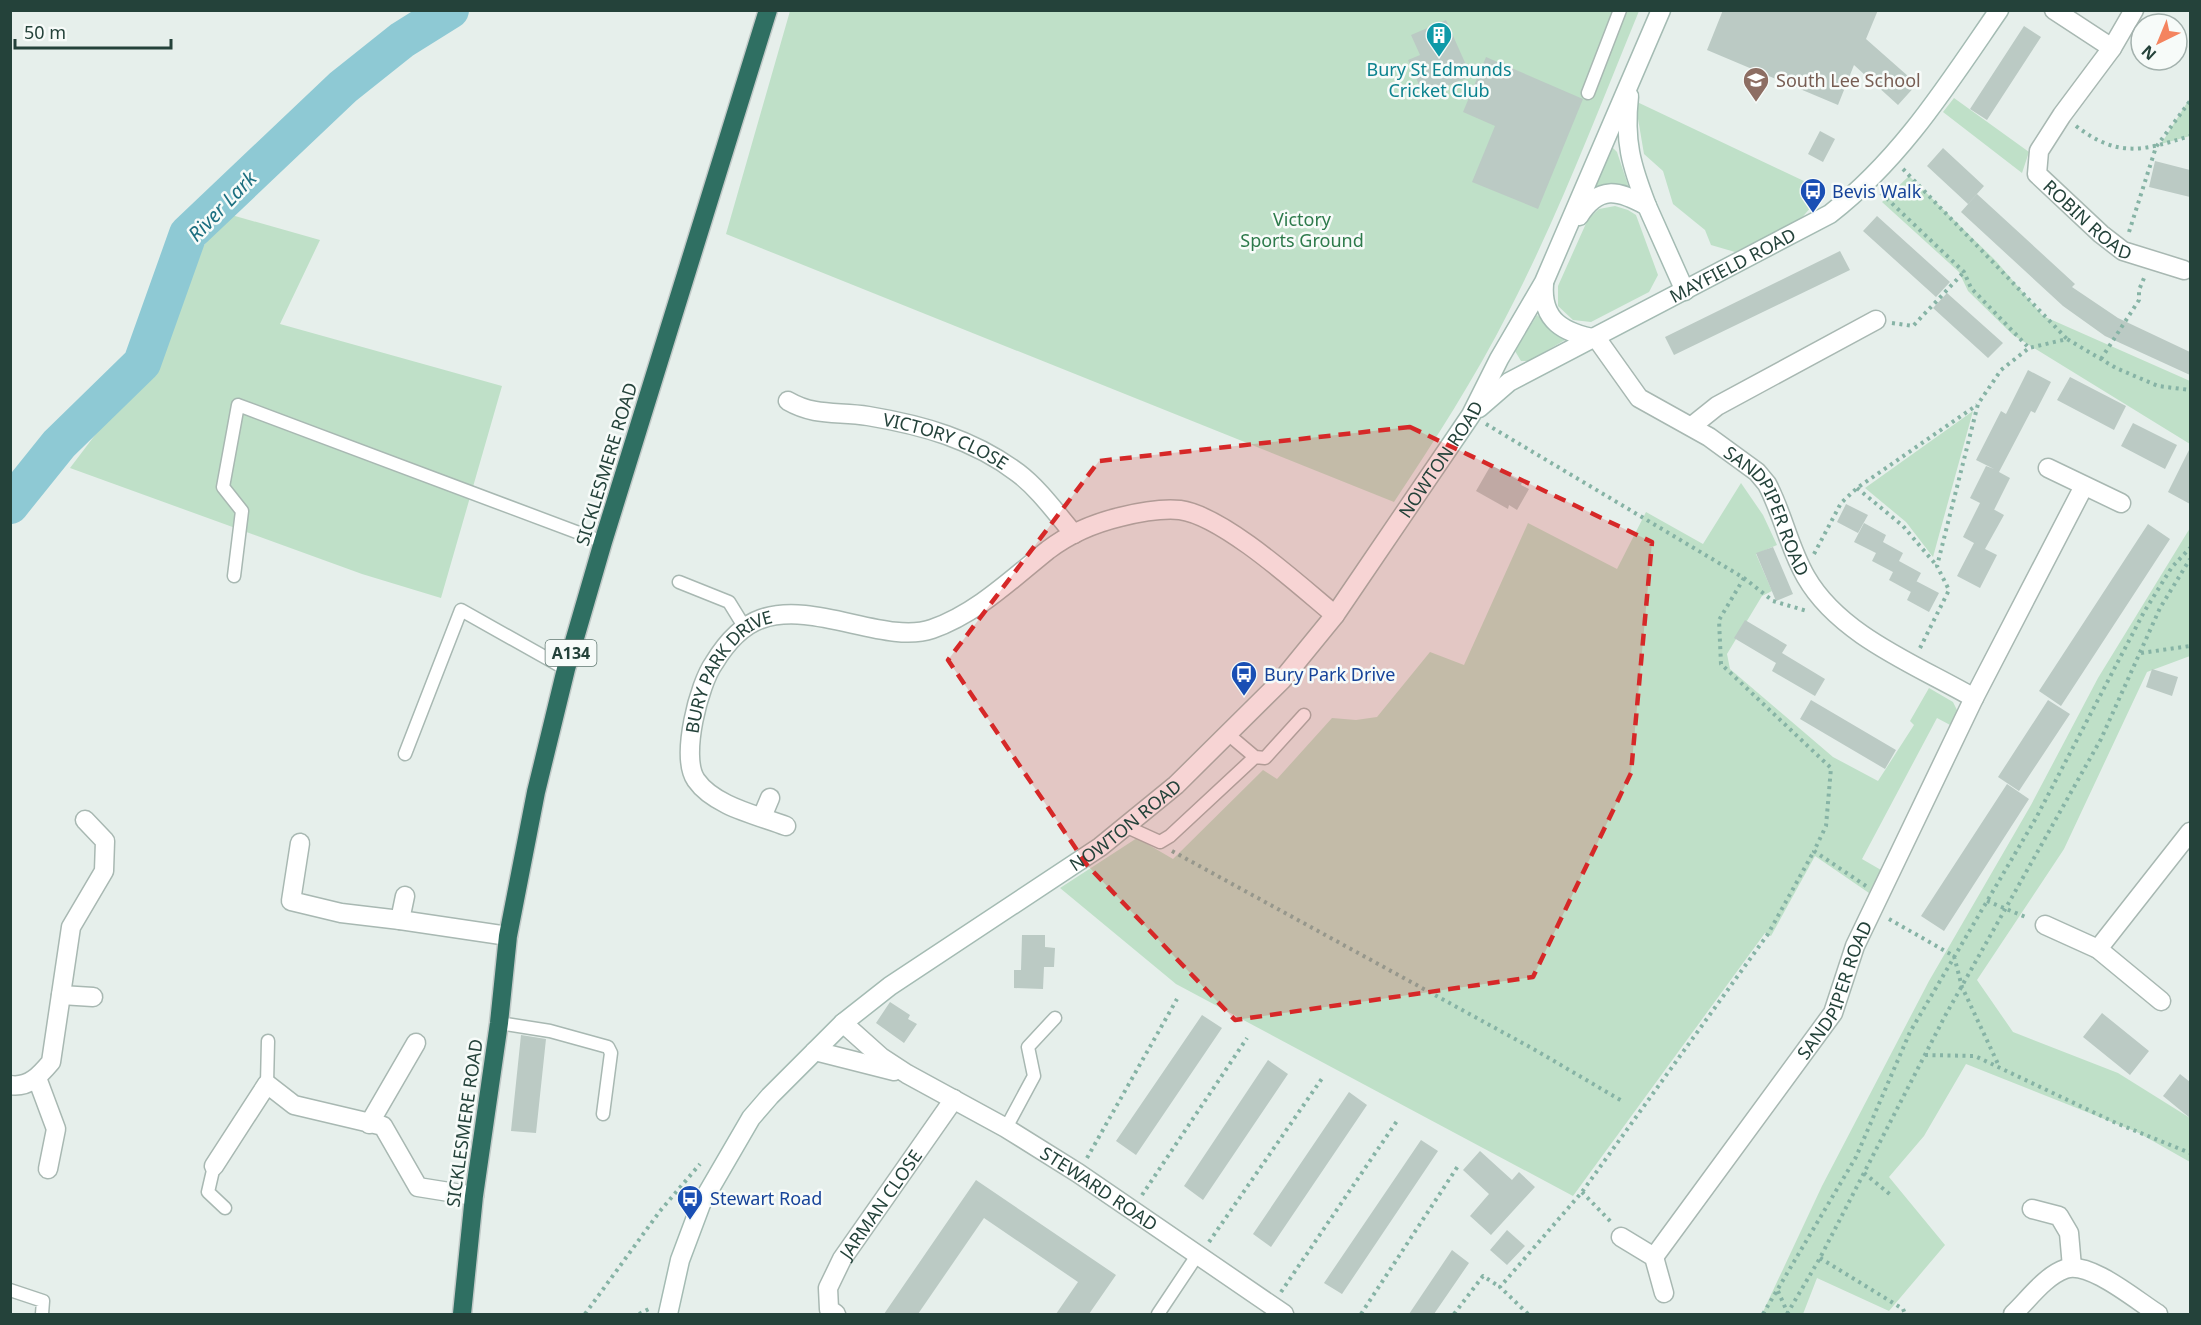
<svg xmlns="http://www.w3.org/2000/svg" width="2201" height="1325" font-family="'Noto Sans',sans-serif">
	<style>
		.green { fill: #bfe0c8 }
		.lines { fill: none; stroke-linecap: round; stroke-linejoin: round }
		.river { stroke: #8ec9d4; stroke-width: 38 }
		.building { fill: #bbcac4 }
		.lane-casing { stroke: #a8b8b2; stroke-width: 15 }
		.street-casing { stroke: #a8b8b2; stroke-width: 21 }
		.secondary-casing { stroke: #a4bbb3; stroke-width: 21 }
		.highway-casing { stroke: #c2cac8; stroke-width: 21 }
		.path { stroke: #86b3a5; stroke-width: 4; stroke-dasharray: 3 4.5; stroke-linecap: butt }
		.lane { stroke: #fff; stroke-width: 12 }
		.street { stroke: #fff; stroke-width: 18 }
		.secondary { stroke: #fff; stroke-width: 18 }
		.highway { stroke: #2f6f62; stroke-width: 18 }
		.marked { fill: #d62828; fill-opacity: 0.2; stroke: #d62828; stroke-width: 4.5; stroke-dasharray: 12 8; stroke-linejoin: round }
		.labels { text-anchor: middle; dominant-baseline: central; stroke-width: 5; stroke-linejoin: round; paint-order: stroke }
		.shield { fill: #f7fbf9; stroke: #637a73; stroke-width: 1.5 }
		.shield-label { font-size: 16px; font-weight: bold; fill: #24423a }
		.culture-label { font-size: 18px; fill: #0d838f; stroke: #f7fbf9 }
		.education-label { font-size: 18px; fill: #785e54; stroke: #f7fbf9; text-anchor: start }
		.transit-label { font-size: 18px; fill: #164399; stroke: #f7fbf9; text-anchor: start }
		.street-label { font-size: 18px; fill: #24423a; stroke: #f7fbf9 }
		.park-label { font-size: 18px; fill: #2d7a4b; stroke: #f7fbf9 }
		.water-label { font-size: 20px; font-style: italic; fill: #1c6f80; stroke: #f7fbf9 }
	</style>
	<rect width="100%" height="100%" fill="#e6efeb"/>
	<path class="green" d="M790,11H1639C1598,111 1559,214 1509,311C1475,378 1435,440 1394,502L726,234Z
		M1954,98L2029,152L2022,173L1943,112Z
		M2190,98V136L2161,144Z
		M1635,101L1825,191L1799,221L1735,252L1711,245L1705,230L1673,204L1663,171L1644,154Z
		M1613,148L1617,152L1629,188H1598L1594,186L1607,150Z
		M1909,176L1996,261L2043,316L2190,381V444L2013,335L1968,291L1959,272L1882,202Z
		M1615,206L1628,210L1636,215L1658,275L1649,292L1591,322L1573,320L1558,306V286L1588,219L1599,209Z
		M228,214L320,240L280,324L502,386L441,598L362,574L70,468L111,414L154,341L182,274Z
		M1537,315L1565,340L1529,361H1521L1515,351Z
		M1973,411L1933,557L1906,522L1865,488Z
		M1741,483L1763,515L1777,545L1756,554L1772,591L1762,596L1727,654L1730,669L1833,757L1878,781L1914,725L1910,721L1929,688L1953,702L1958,712L1952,726L1937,718L1862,859L1881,870L1869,893L1815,856L1771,936L1765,933L1573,1196L1176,984L1060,888L1137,838L1173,859L1263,770L1277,779L1332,718L1356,720L1377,717L1430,652L1464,665L1528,523L1617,569L1646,512L1703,544Z
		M2190,528V656L2147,672L2064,849L1977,980L2013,1032L2118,1073L2190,1118V1162L2137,1132L1966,1064L1924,1136L1889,1177L1945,1245L1889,1311L1817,1278L1803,1314H1762L1822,1186L1929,981L2031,805L2098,678Z"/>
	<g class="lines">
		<path class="river" d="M10,505L59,444L142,363L188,234L343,87L402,40L450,10"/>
	</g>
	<path class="building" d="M1723,10H1878L1866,39L1917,84L1898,105L1854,65L1838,105L1707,50Z
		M1446,20L1471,76L1424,96L1408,60L1420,55L1411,35Z
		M2024,26L2041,37L1987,120L1970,109Z
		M1486,57L1583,99L1538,209L1472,182L1495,126L1463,112Z
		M1820,131L1835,139L1823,162L1808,154Z
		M1943,148L1984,186L1968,204L1927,166Z
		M2155,161L2190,170V197L2149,187Z
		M1977,194L2075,284L2072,287L2118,318L2190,352V375L2105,336L2063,306L1961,212Z
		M1877,216L1950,282L1936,297L1863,231Z
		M1840,251L1850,270L1674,355L1665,337Z
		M1947,293L2003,343L1988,358L1933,308Z
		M2028,370L2051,382L2035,413L2031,411L1999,472L2010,478L1994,510L1984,504L2004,515L1985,549L1997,555L1980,588L1957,576L1974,543L1963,537L1980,503L1970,498L1986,466L1994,469L1976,460L2001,411L2006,414Z
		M2070,377L2126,406L2114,430L2057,400Z
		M2133,423L2177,445L2165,469L2121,446Z
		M2190,448V504L2168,492Z
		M1491,465L1522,482L1521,485L1529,489L1517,510L1509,505L1508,509L1476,491Z
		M1846,504L1868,515L1858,533L1837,522Z
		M1864,523L1886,535L1883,542L1903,553L1899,561L1921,573L1911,592L1889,580L1893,572L1872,561L1876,553L1854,542Z
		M2148,524L2170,539L2061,706L2039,691Z
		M1773,547L1793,594L1776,601L1756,553Z
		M1916,581L1939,593L1929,612L1907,600Z
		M1745,620L1787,645L1782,653L1825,679L1815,696L1772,671L1776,663L1734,638Z
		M2152,669L2178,677L2172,696L2146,687Z
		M1811,700L1896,750L1885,769L1800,719Z
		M2048,700L2070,714L2019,791L1998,777Z
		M2007,784L2029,799L1944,931L1921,916Z
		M1022,935H1045V947L1055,948L1054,967H1044L1043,989L1014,988V970H1021Z
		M890,1002L910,1015L908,1019L917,1024L904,1043L876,1023Z
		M2102,1013L2149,1051L2130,1075L2083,1037Z
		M1202,1015L1222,1028L1136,1155L1116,1141Z
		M521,1035L546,1039L536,1133L511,1131Z
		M1268,1060L1288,1074L1203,1200L1184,1186Z
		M2180,1074L2190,1082V1118L2163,1096Z
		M1349,1092L1367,1105L1271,1247L1253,1234Z
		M1421,1140L1438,1151L1342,1294L1324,1283Z
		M1480,1151L1512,1180L1519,1172L1535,1187L1491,1235L1470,1216L1489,1194L1463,1170Z
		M976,1180L1116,1275L1089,1314H1056L1078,1282L984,1218L918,1314H884Z
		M1507,1230L1525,1246L1507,1265L1490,1250Z
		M1452,1250L1469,1263L1434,1314H1409Z"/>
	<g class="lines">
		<g class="lane-casing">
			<path id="lane" d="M1588,93L1620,10
				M234,576L242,511L223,487L238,405L603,542
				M679,582L729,602L745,628
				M1229,735L1255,757L1265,758L1304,715
				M405,754L461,610L566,669
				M1127,827L1160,842L1170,836L1255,757
				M499,1023L550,1031L608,1047L611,1053L603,1114
				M267,1084L268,1041
				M1006,1128L1034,1076L1028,1047L1055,1018
				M214,1166L208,1192L225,1208
				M10,1290L43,1301L42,1314
				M1158,1314L1198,1254"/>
		</g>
		<g class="street-casing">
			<g id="street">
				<path d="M2054,10L2112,48"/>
				<path id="s1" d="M2134,10L2112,48L2062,115L2039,151L2037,174L2101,234L2123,251L2184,270"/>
				<path id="s2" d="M1597,339L1639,398L1709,437L1757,472L1767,484C1783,514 1789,548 1806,577C1840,636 1917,665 1974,698"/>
				<path id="s3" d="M788,401C816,417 838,411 868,416C922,425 973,439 1018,473C1039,489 1056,513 1074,534"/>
				<path d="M1692,426L1717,406L1876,320"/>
				<path d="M2048,468L2121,503"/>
				<path d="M762,817L770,798"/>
				<path id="s4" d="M786,826C757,815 714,806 696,780C680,757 699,684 714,663C725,645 741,626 761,619C813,600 886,645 932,629C976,614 1013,578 1048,550C1069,534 1095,523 1120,517C1140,512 1160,508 1180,510C1224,516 1300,586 1335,615"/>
				<path d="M300,843L291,901L341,913L400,920"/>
				<path d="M405,896L400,920L508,936"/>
				<path d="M2045,925L2098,949L2161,1001"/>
				<path d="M2098,949L2190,832"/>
				<path d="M61,995L93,997"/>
				<path id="s5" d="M843,1023L881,1057L907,1074L1006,1128L1078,1173L1284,1314"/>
				<path d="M815,1051L894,1071"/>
				<path d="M37,1078L56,1129L48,1169"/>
				<path d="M10,1085C29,1088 40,1075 51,1062L71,927L104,871L105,841L85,820"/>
				<path d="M369,1124L416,1043"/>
				<path d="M214,1166L267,1084L294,1105L383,1126L418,1187L474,1196"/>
				<path d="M2032,1209L2059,1216L2069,1233L2072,1267"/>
				<path d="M1621,1237L1654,1257L1664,1293"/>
				<path id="s6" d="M1654,1257L1833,1013L1855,946L1974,698L2084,486"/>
				<path id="s7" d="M836,1314L829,1309L828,1288L842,1259L954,1099"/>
				<path d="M2013,1314C2028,1300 2045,1276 2065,1269C2089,1260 2137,1301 2158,1314"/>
			</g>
		</g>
		<g class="secondary-casing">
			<g id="secondary">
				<path d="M1629,96C1624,141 1631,165 1647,206"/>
				<path d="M1579,216C1599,185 1618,190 1647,206L1685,291"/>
				<path d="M1544,284C1541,321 1564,333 1597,339"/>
				<path id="s8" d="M1479,408L1509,382L1830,214C1902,158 1948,84 1999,10"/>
				<path id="s9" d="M668,1314L680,1260L701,1204L751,1118L770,1096L843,1023L890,986L1100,847L1176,785L1282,680L1335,615L1471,415L1499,359L1544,282L1661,10"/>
			</g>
		</g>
		<g class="highway-casing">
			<path id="highway" d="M462,1314L474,1196L499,1023L508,936L536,792L566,669L603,542L768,10"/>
		</g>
		<path class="path" d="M2076,126C2119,159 2144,150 2190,136
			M1903,169L2067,339
			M1881,193L1964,272L1971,288L2029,348L2067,339L2116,368L2158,386L2190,390
			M2129,232L2156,147L2190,101
			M1892,323L1913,326L1964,272
			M2101,359L2139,300V290L2144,278
			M1486,424L1744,578L1773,601L1807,611
			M1857,488L1903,526L1937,566
			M1814,554L1841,503L1857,488L1977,405
			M1744,578L1719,620L1721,664L1831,768L1826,826L1814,851L1866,886
			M1920,648L1949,590L1937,566L1978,404L2001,370L2029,348
			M2141,653L2190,646
			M1172,851L1537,1051L1622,1101
			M1987,901L2028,918
			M1889,919L1954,956L1962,987L1999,1066
			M1925,1055L1975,1056L2116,1123L2190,1153
			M1087,1158L1177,999
			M1864,1173L1892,1196
			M1582,1192L1611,1222
			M1142,1195L1247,1038
			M1209,1242L1323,1077
			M1820,1258L1903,1309L1905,1314
			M1778,1291L1788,1314
			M1281,1292L1397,1121
			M585,1314L660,1211L700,1164
			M639,1314L649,1309
			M1361,1314L1458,1166
			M1454,1314L1483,1276L1500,1287
			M1528,1314L1500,1287L1582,1192L1768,934L1814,851
			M1763,1314L1856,1157L1910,1032L2036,818L2144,612L2172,567L2190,548
			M1787,1314L1820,1258L1945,1016L2101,739L2160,608L2190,559"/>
		<use href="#lane" class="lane"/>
		<use href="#street" class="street"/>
		<use href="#secondary" class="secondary"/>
		<use href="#highway" class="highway"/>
	</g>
	<path class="marked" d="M1410,427L1652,542L1631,773L1533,977L1235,1020L1087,865L948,660L1099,461Z"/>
	<defs>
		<g id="building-pin" transform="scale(1.35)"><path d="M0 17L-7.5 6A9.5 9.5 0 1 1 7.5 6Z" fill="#0f9aa8" stroke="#f7fbf9"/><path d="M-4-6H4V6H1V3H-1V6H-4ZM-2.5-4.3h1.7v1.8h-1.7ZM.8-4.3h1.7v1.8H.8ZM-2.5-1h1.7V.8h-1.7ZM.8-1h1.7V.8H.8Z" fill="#fff"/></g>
		<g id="school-pin" transform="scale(1.35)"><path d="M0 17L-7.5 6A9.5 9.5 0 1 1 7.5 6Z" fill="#8d6e63" stroke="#f7fbf9"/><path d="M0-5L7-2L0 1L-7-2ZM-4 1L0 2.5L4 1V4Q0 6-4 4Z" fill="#fff"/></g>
		<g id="bus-pin" transform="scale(1.35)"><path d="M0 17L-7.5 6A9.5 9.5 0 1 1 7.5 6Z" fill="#1a4fb4" stroke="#f7fbf9"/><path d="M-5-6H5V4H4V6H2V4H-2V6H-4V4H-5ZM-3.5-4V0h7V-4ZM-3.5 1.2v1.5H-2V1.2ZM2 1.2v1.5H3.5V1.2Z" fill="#fff"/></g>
	</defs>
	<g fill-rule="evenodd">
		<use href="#building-pin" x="1439" y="35"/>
		<use href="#school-pin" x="1756" y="80"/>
		<use href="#bus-pin" x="1813" y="191"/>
		<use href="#bus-pin" x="1244" y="674"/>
		<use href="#bus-pin" x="690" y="1198"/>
	</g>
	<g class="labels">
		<rect class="shield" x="545.5" y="640" width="51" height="26" rx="4.5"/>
		<g class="shield-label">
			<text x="571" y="653">A134</text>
		</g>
		<g class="culture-label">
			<text x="1439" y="69">Bury St Edmunds<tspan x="1439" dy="21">Cricket Club</tspan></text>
		</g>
		<g class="education-label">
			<text x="1776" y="80">South Lee School</text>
		</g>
		<g class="transit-label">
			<text x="1832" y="191">Bevis Walk</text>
			<text x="1264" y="674">Bury Park Drive</text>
			<text x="710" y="1198">Stewart Road</text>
		</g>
		<g class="street-label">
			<text stroke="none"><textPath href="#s1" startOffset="262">ROBIN ROAD</textPath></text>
			<text stroke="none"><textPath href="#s8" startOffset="292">MAYFIELD ROAD</textPath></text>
			<text stroke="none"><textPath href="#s3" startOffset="164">VICTORY CLOSE</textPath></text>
			<text stroke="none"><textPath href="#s9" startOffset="1178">NOWTON ROAD</textPath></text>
			<text transform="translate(606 464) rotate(-73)">SICKLESMERE ROAD</text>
			<text stroke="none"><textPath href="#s2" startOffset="250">SANDPIPER ROAD</textPath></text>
			<text stroke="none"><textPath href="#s4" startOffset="226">BURY PARK DRIVE</textPath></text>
			<text stroke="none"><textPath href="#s9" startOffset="692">NOWTON ROAD</textPath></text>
			<text stroke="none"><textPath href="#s6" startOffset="324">SANDPIPER ROAD</textPath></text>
			<text transform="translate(464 1123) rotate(-82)">SICKLESMERE ROAD</text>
			<text stroke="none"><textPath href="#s5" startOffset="306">STEWARD ROAD</textPath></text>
			<text stroke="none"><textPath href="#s7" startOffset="129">JARMAN CLOSE</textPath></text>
		</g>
		<g class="park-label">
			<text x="1302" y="219">Victory<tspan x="1302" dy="21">Sports Ground</tspan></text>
		</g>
		<g class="water-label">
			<text transform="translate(222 206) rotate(-46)">River Lark</text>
		</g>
	</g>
	<rect width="2201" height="1325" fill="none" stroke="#24423a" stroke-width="24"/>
	<g transform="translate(2159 42) rotate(223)"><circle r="28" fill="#f7fbf9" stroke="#a3b1ad" stroke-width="1.5"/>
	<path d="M0-4.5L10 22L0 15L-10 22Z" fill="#f4845f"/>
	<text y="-9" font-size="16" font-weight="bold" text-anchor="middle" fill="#24423a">N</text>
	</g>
	<path d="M15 39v9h156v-9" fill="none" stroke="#24423a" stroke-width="3"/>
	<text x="24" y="39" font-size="18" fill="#24423a" stroke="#f7fbf9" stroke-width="4.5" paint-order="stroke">50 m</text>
</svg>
